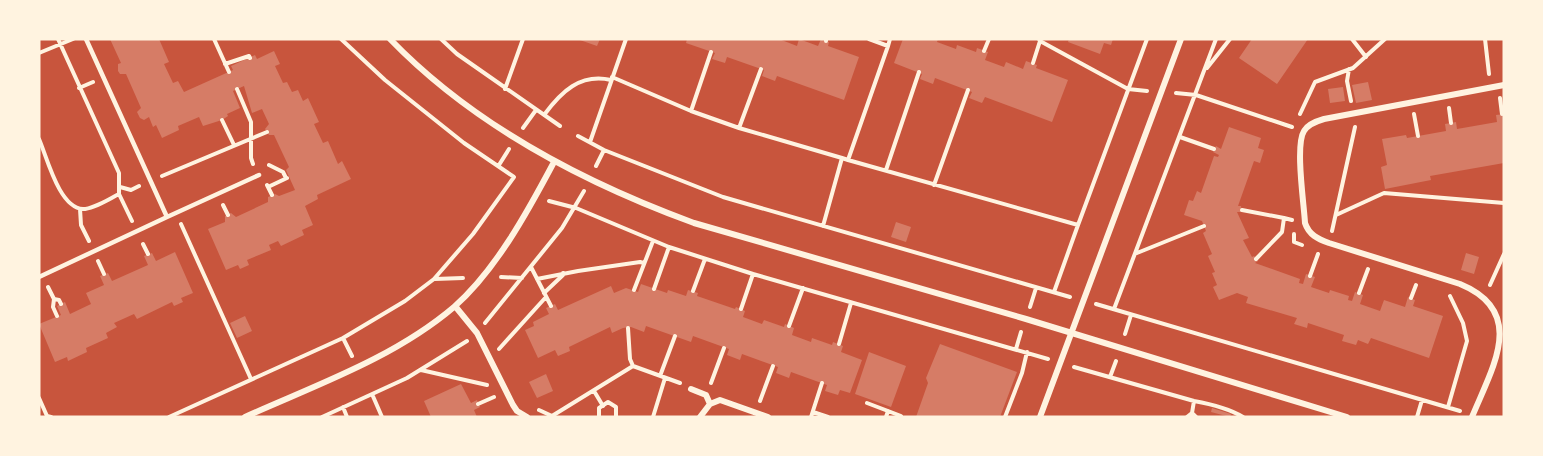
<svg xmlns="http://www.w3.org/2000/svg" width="1543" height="456" font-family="Commissioner,sans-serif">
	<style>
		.building { fill: #d67c66 }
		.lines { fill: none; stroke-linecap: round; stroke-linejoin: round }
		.path { stroke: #fff3e0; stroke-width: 4 }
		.service { stroke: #fff3e0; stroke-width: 4.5 }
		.minor { stroke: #fff3e0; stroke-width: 6 }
	</style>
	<rect width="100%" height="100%" fill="#c8553d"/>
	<path class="building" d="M110,39H159L169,62L164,64L173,83L178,81L184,92L233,70L231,66L255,55L257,59L274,51L280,64L275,66L283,83L287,82L292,92L298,90L303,101L308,98L319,122L314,124L323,143L328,141L338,164L342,161L351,179L317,195L318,199L305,206L313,225L302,230L304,235L281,246L278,241L269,245L271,250L247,260L249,265L240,269L238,265L226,270L208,229L225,222V216L231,213L236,217L268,202V197L275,194L279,196L295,190L286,170L289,167L274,135H269L265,129L269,124L262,109L252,113L244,86L233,91L240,108L227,114L228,116L222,120L203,126L199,117L178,126L179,130L162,138L156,125L153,127L149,117L144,120L140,118L137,112L141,108L126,74H120L118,71V64L121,63Z
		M577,39H600L597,46Z
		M687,39H779L797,46L799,39L818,46L821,39L829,42L828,46L859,57L844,100L777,76L775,81L762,76L764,70L727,57L725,63L712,59L715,53L686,43Z
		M903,39H938L937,42L956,49L957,45L976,52L977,48L988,52L985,60L1004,67L1006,62L1023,69L1026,61L1037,65L1036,68L1068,80L1052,122L985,97L982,103L969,98L972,92L935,78L933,84L920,79L922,74L894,63Z
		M1069,39H1113L1111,45L1104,43L1100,54L1068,42Z
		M1252,39H1308L1277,84L1239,58Z
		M1368,82L1372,100L1356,103L1352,85Z
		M1343,87L1345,101L1330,103L1328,89Z
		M1504,114V163L1430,176L1431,180L1385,189L1381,167L1387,165L1382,139L1406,135L1407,138L1446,131L1445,124L1456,122L1457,129L1497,122L1496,115Z
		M1229,127L1261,138L1258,148L1264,150L1260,163L1254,161L1238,206H1241L1242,212H1237L1249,238L1243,240L1252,257L1254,256L1258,261L1255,263L1300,279L1299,283L1303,284L1306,274L1315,277L1311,287L1329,293L1330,290L1349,296L1348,300L1352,301L1355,292L1363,295L1360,304L1380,311L1384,300L1405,307L1408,297L1415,300L1413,306L1443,316L1429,358L1371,338L1368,344L1358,340L1356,345L1342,341L1344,335L1308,323L1307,328L1294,324L1297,318L1246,303L1248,297L1237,293L1219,300L1213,287L1217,285L1212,273L1215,272L1208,256L1212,254L1203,233L1206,231L1202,221L1184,215L1189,200L1193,201L1197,191L1201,193L1214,156L1218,157L1219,155L1213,152L1216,146L1221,149Z
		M896,222L911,227L906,242L891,237Z
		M175,252L193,293L181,298L183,302L174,306L172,302L137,319L134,314L114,323L117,327L106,333L108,338L86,348L87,352L68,361L67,357L55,362L39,324L61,315L57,306L65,302L70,314L91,304L86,293L104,285L100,276L108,273L112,281L148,265L144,256L152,253L156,261Z
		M1466,253L1479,257L1474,274L1461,270Z
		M641,284L667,293L668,290L686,296L688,290L698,293L697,296L735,309L736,307L745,311L743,317L762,324L764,320L784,327L785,324L794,328L792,335L811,342L812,338L832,345L833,342L843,346L841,352L862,360L850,393L840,390L838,395L825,391L827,385L791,372L789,378L776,373L778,367L742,354L740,360L727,355L729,349L693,336L691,342L646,326L644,332L631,327L623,328L612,333L610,327L569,347L570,351L558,356L555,350L538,358L525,330L534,326L533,322L549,314L546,308L555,304L558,310L611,286L614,293L626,288L638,292Z
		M245,316L252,331L237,338L230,323Z
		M940,344L1017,372L1000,417H916L928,383L926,378Z
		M869,352L906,366L891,407L855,394Z
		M546,374L553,391L537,398L529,382Z
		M461,384L471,403L477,400L480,407L474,410L477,417H431L424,401Z
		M1212,408L1231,414L1230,417L1211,412Z"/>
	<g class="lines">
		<path class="path" d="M214,39L229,72
			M441,39L457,54L560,126
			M869,39L888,46L890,39
			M1039,39L1040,41L1128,89L1147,91
			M1352,39L1366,57
			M1485,39L1489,74
			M826,41V39
			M984,51L989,39
			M39,53L73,39
			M1033,63L1040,41
			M225,64L249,56L250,58
			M1207,68L1230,39
			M1349,69L1347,81L1351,101
			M612,77L691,111L739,128L842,158
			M79,88L93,82
			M237,89L251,122V158L253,164
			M505,89L523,39
			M1176,93L1196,95L1292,127
			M1500,98L1502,114
			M1449,108L1451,123
			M691,111L711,52
			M1300,114L1315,82L1353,68L1385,39
			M1414,114L1418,136
			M544,115C561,92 580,73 611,80
			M222,120L234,145
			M523,128L536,110
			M739,128L761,69
			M578,136L604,150L723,197L1070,297
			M1180,137L1214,149
			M39,139C47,157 59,208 83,209C94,209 109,199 119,194V173L58,39
			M590,142L626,39
			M848,160L1078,225L1147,39
			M269,165L283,172L286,178
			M499,165L509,149
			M596,166L604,150
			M886,170L919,72
			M162,176L267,132
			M267,185L272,195
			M934,185L968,90
			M120,187L131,190L139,186
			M268,187L287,178
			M119,194L132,221
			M549,201L576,208L669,247L753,274L1048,359
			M223,205L228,215
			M80,209L81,225L89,241
			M1242,210L1284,218
			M1336,215L1384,193L1504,203
			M181,224L251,379
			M823,226L842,158L848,160L888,46
			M1332,231L1355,127
			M1294,234V242L1302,245
			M143,244L148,254
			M1137,253L1204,226
			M1256,259L1282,232L1284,218L1292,220
			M98,261L104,274
			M531,267L551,306
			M1310,276L1318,254
			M501,277L522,278
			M435,279L463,278
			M537,279L578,271L640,262L644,263
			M1490,285L1504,254
			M48,287L54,299L53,307L57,316
			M654,289L669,247
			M634,290L653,241
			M693,291L705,259
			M1054,292L1078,225
			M544,293L563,275V273
			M1359,293L1368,269
			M1411,298L1416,285
			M54,299L59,300L61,304
			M1096,304L1460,411
			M1030,307L1036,288
			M741,309L753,274
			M1114,309L1216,39
			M485,323L562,228L584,191
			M789,326L803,288
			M628,328L630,359L633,366
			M1125,334L1131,315
			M343,338L352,356
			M839,344L851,303
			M499,349L546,297
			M1016,349L1021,332
			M1074,367L1194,401C1211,404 1228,408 1243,417
			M421,370L487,385
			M660,376L675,336
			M1110,377L1116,361
			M711,383L724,348
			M594,391L603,406
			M372,394L382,417
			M39,398L47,416L51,417
			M760,401L773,366
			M1194,401L1192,413L1196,417
			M867,403L888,411
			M478,404L494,397
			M343,407L347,417
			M1448,407L1467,341L1463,323L1450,296
			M539,410L552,416L633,366L680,383
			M813,412L828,417
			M169,417L343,338L405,301L434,279L473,234L514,177L464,143L385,80L341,39
			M322,417L407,378L467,341
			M599,417V408L608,402L616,407V417
			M653,417L665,378
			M811,417L822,383
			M886,417L888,411L901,416
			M1005,417L1022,373L1027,352
			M1187,417L1192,413
			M1417,417L1422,400"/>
		<path class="service" d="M167,217L259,175
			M39,277L167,217L86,39"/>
		<path class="minor" d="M390,39C473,125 582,182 694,223L1026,319L1347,417
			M455,306L477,333L513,405L517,411L527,417
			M691,389L706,395L710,404
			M245,417C316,385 394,358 454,307C496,270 528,211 554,162
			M700,417L710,404L720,400L768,417
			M1040,417L1181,39
			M1472,417C1492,368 1528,312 1460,284L1329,243C1318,239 1309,235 1305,223C1304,204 1295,145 1304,131C1308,124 1317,121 1324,119L1504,85"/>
	</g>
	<rect width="1543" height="456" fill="none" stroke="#fff3e0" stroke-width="81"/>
</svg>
